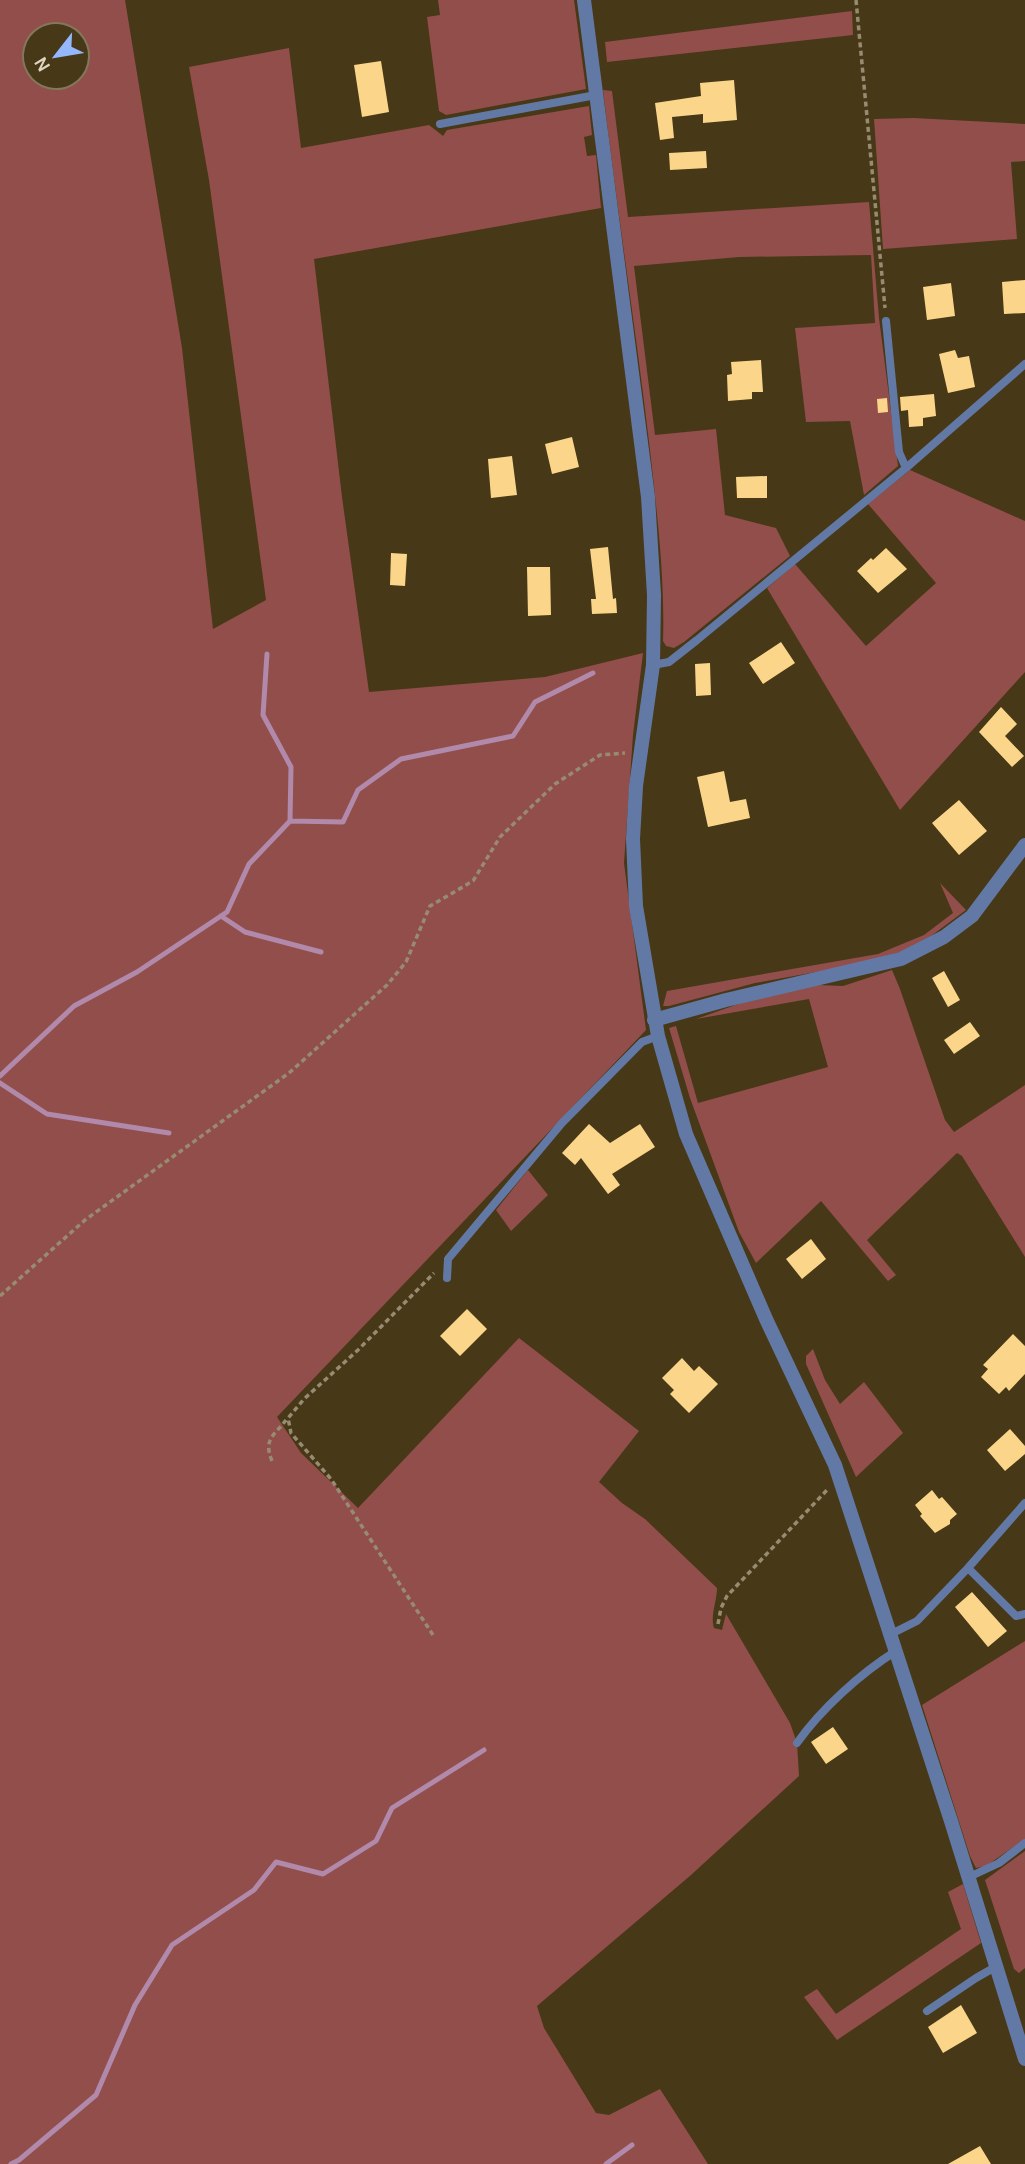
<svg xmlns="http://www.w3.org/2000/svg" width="1025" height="2164" font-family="Karla,sans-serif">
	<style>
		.green { fill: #924e4a; fill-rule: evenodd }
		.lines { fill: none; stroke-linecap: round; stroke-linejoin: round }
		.stream { stroke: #b089ab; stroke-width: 5 }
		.building { fill: #fbd68a }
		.path { stroke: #978b72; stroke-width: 3.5; stroke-dasharray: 5 3.5; stroke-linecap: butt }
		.service { stroke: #6379a5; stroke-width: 8 }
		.minor { stroke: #6379a5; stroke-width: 14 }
		.tertiary { stroke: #6379a5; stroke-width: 14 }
	</style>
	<rect width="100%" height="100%" fill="#473817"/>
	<path class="green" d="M0,0H125L182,348L213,629L266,600L209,180L189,67L289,48L301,148L429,125L443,136L447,130L589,106L592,135L584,137L587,156L596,155L601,208L314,259L342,497L369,692L545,677L643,653L633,735L624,863L646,1030L277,1417L301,1453L358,1508L519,1338L639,1431L599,1482L622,1503L645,1519L717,1588C717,1601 710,1616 714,1628L722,1630L726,1614L790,1723L797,1743L799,1776L691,1875L537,2006L544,2028L596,2113L609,2115L660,2089L708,2164H0ZM35,35H77V77H35Z
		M438,0H574L586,89L446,115L439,111L427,17L440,15Z
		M852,11L853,35L607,62L605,42Z
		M603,90L612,91L628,217L869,202L879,318L898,466L864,495L850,421L806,422L795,328L875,323L871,255L739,257L634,266L655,435L716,429L725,515L776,528L790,556L684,642L674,648L666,646L663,641C665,577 657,514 650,450C636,330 617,210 603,90Z
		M914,118L1025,124V161L1011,162L1017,239L883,249L874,119Z
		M910,470L1025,521V672L900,810L767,588L795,564L866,646L936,583L868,504Z
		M940,883L966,910L931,936L901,952L844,967L755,983L669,1006H663L667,991L878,954L924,935L953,913Z
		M892,970L900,989L945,1120L954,1132L1025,1085V1257L962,1156L957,1153L867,1240L896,1275L888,1281L821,1201L756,1263L739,1232L690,1098L669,1028L676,1026L698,1103L828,1067L809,999L696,1019L741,1003L818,985L843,986Z
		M528,1170L548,1195L511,1231L496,1210Z
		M813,1349L825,1380L840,1404L864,1382L903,1433L856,1477L806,1364V1356Z
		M1025,1641V1839L986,1866L976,1868L970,1856L922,1705Z
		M1025,1851V1968L1019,1973L1014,1969L985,1880Z
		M963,1884L981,1943L837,2040L804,1997L817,1989L836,2014L961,1929L948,1892Z"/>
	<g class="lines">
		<path class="stream" d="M267,654L263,715L291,767L290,821
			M221,916L245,932L321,952
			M0,1076L74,1006L137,972L227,912L249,864L290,821L343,822L358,790L401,759L513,736L535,702L593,673
			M0,1083L47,1114L169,1133
			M11,2164L19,2160L96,2095L135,2005L172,1945L254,1890L276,1862L323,1874L376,1841L392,1808L484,1750
			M606,2164L632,2145"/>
	</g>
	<path class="building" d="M381,61L389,112L362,117L354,65Z
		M734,80L737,120L703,123V114L672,117L674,138L660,140L655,103L701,96L700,83Z
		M706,151L707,168L670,170L669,153Z
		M1025,280V313L1004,314L1002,282Z
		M951,283L955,316L927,320L923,287Z
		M955,350L958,358L969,356L975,387L948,393L939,354Z
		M761,360L763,392H752V399L728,401L727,375L732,374L731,362Z
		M934,394L936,416L923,418V426L909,427L908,410L901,411L900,397Z
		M887,398L888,412L878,413L877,399Z
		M572,437L579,467L552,474L545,444Z
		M512,456L517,495L491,498L488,459Z
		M767,476V498H737L736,477Z
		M608,547L613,599L616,598L617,613L592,614L591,599H596L590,549Z
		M886,548L907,569L878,593L857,571L871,558L873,560Z
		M391,553L407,554L405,586L390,585Z
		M527,567H550L551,615L528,616Z
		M781,642L795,663L763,684L749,663Z
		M710,663L711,695L696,696L695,664Z
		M1001,707L1017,724L1005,736L1024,756L1012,767L979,732Z
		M724,771L730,802L746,799L750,818L708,827L697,777Z
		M959,800L987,831L959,855L932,823Z
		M944,971L960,1000L948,1007L932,978Z
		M970,1022L980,1036L954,1054L944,1040Z
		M589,1124L610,1143L640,1124L655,1147L612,1174L620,1185L608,1194L581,1158L575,1165L562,1153Z
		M811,1239L826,1259L802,1279L786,1259Z
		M467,1309L487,1329L460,1356L440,1336Z
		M1013,1334L1025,1346V1374L1009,1391L1006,1387L999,1394L981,1377L988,1369L983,1365Z
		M682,1358L694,1371L699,1366L718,1384L689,1413L670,1394L674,1390L662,1378Z
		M1010,1429L1025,1446V1454L1005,1471L987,1450Z
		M932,1490L939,1499L942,1497L957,1514L950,1520V1524L935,1533L920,1516L922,1514L915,1505Z
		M972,1592L1007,1631L988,1647L955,1607Z
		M833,1727L848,1749L826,1764L811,1742Z
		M961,2005L977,2033L943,2053L928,2027Z
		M980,2146L991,2164H948Z"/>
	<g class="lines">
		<path class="path" d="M856,0L885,308
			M0,1296L85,1220L289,1073L387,985L406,962L430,906L473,881L500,837L555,784L600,755L625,753
			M272,1461C263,1439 274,1436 286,1420
			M718,1624L721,1608L727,1596L827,1490
			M433,1635L331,1479L291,1433L288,1418L304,1399L358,1350L434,1273"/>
		<path class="service" d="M440,124L596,95
			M886,321L899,452L906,468
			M653,665L669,662L697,640L906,468L1025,364
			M447,1278L448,1259L562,1123L642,1042L658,1036
			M968,1568L1016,1616L1025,1614
			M891,1634L917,1621L968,1568L1025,1503
			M797,1743C821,1709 861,1673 896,1651
			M969,1877L999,1863L1025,1843
			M927,2011L976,1978L997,1966"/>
		<path class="minor" d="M654,1020L726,1000L901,959L944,937L972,916L1025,845"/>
		<path class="tertiary" d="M584,0L648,497L654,595L653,665L636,786L633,839L636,906L658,1036L686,1134L766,1319L835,1465L951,1821L1025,2059"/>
	</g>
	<g transform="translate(56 56) rotate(239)"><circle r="33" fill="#473817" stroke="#83775c" stroke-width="2"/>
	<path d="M0-5L12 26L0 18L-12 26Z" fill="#95b7fd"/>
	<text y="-10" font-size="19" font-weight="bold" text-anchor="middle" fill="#ded5c3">N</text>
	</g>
</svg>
